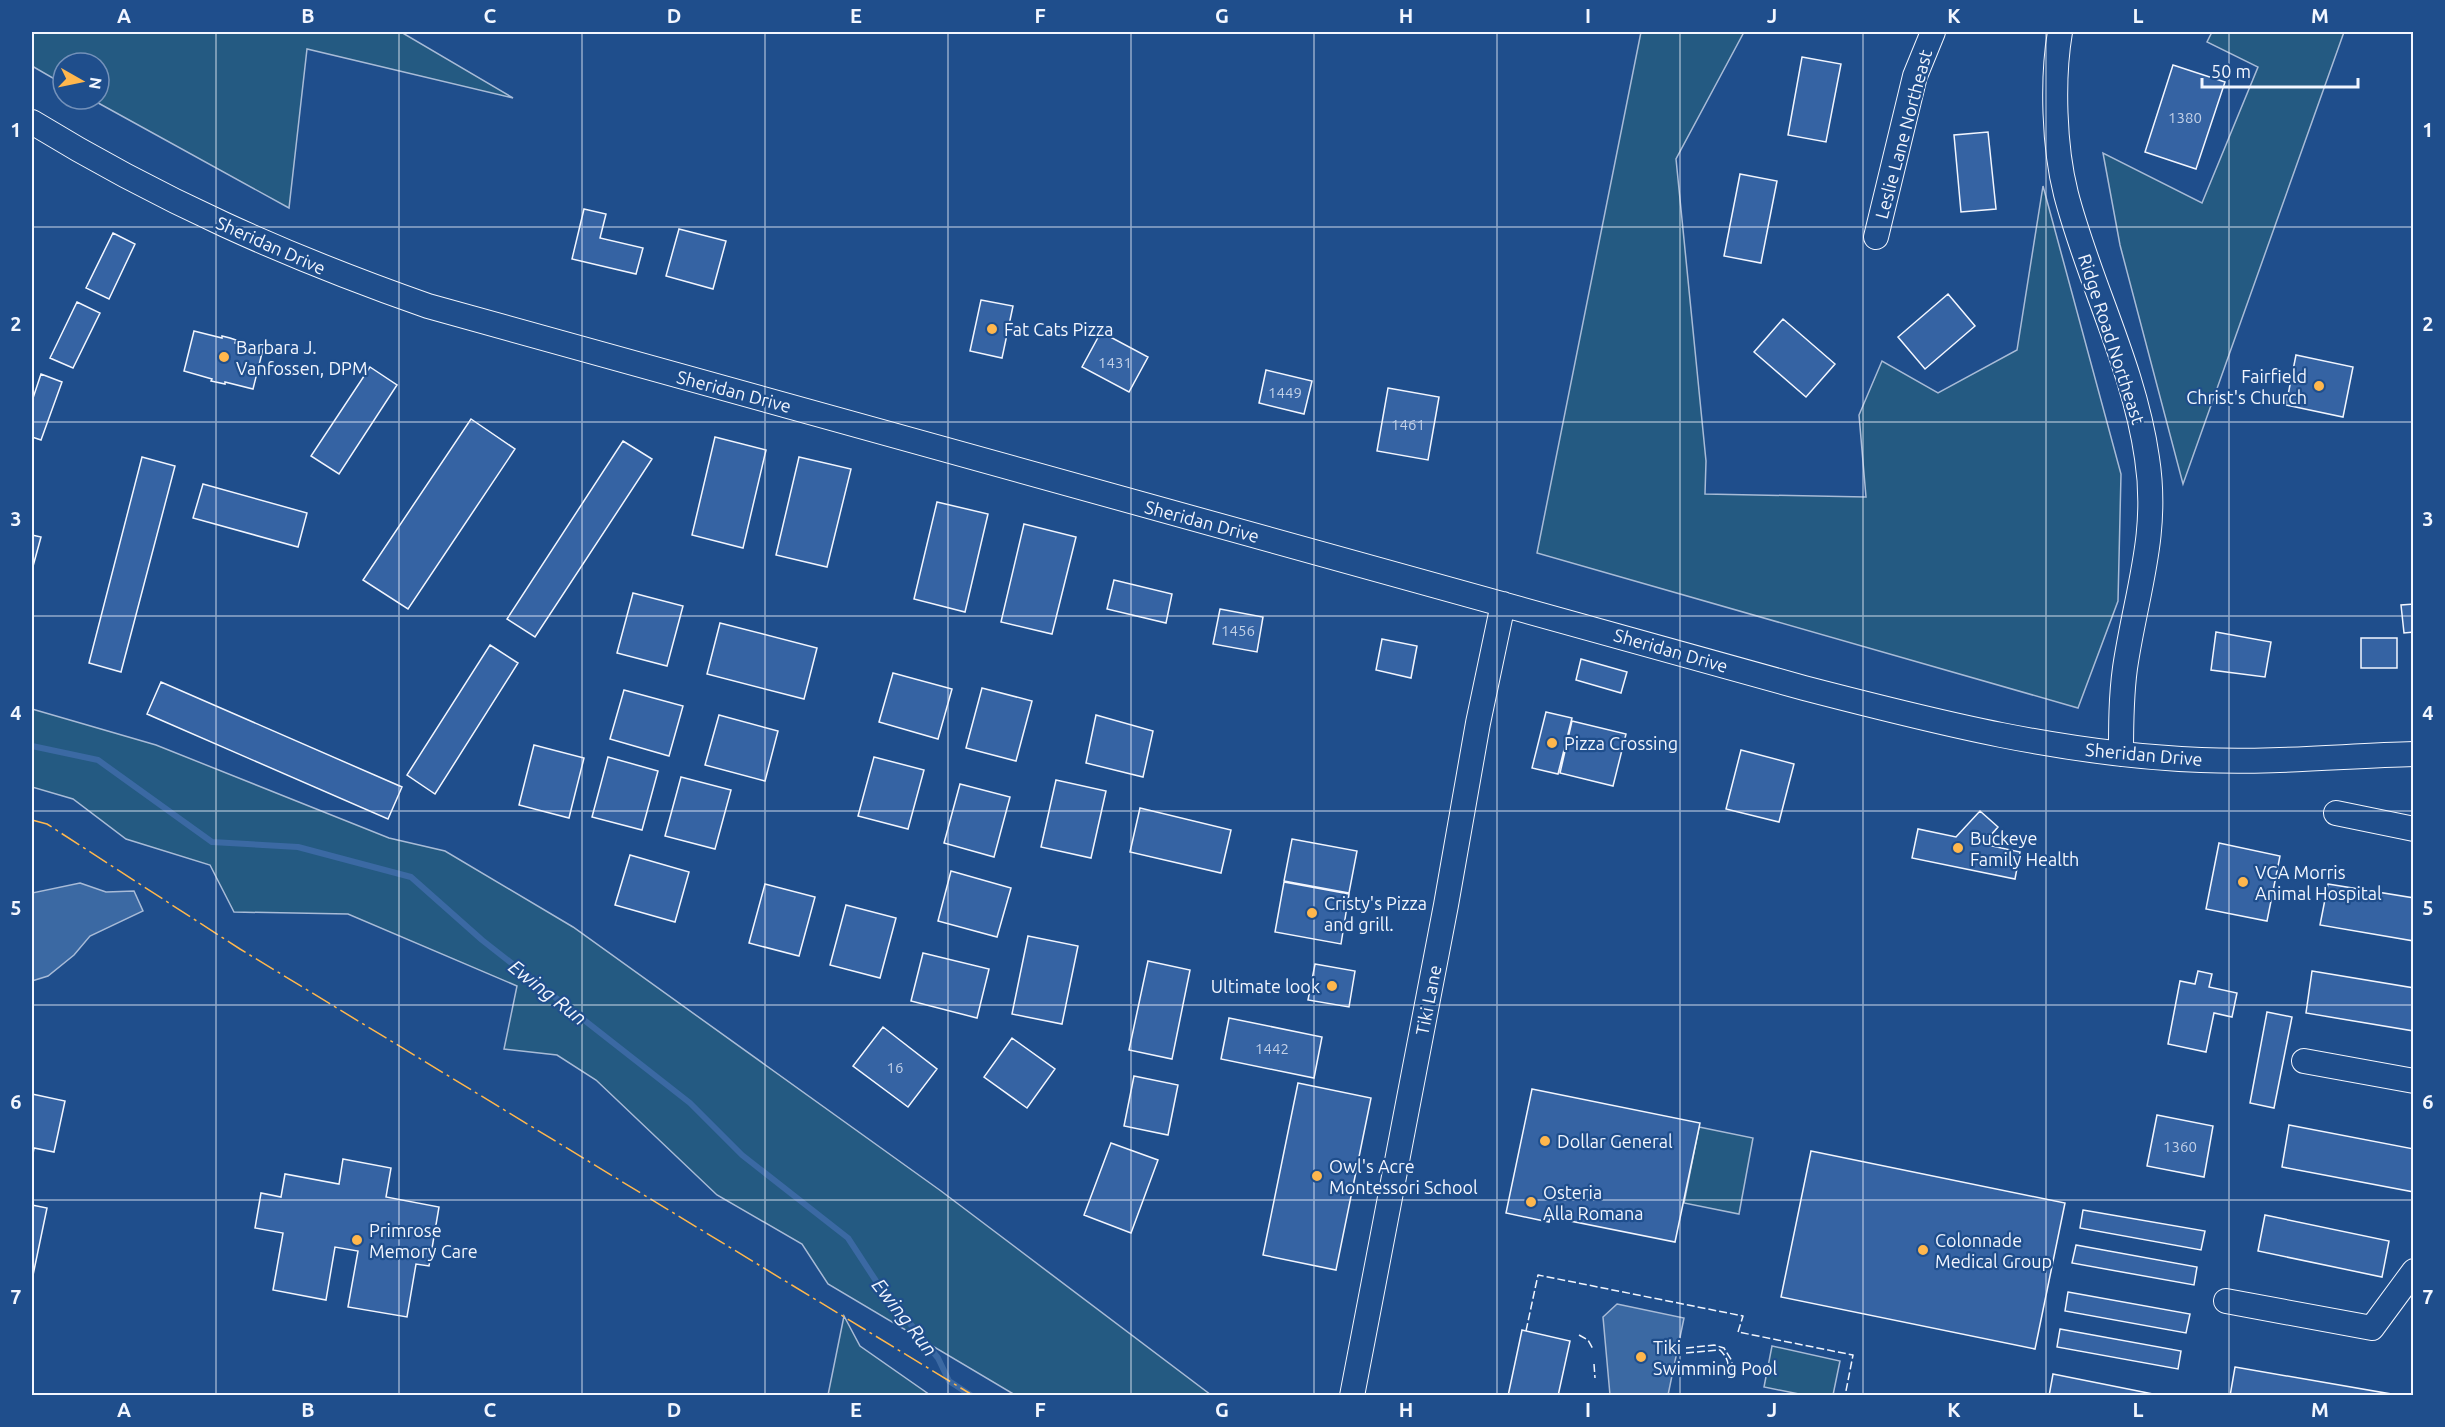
<svg xmlns="http://www.w3.org/2000/svg" width="2445" height="1427" font-family="Ubuntu,sans-serif">
	<style>
		.green { fill: #245a82; stroke: #a8bbd7; stroke-width: 1.5 }
		.water { fill: #3b69a3; stroke: #a8bbd7; stroke-width: 1.5 }
		.lines { fill: none; stroke-linecap: round; stroke-linejoin: round }
		.stream { stroke: #3b69a3; stroke-width: 6 }
		.building { fill: #3563a3; stroke: #f2f6ff; stroke-width: 1.5 }
		.minor-casing { stroke: #f2f6ff; stroke-width: 26 }
		.minor { stroke: #1f4e8c; stroke-width: 24 }
		.fence { stroke: #f2f6ff; stroke-width: 1.5; stroke-dasharray: 8 3; stroke-linecap: butt }
		.power { stroke: #ffb74d; stroke-width: 1.5; stroke-dasharray: 21 4.5 3 4.5; stroke-linecap: butt }
		.grid { fill: none; stroke: #f2f6ff; stroke-width: 1.5; stroke-opacity: 0.55 }
		.poi-dot { fill: #ffb74d; stroke: #1f4e8c; stroke-width: 2 }
		.labels { text-anchor: middle; dominant-baseline: central; stroke-width: 4.5; stroke-linejoin: round; paint-order: stroke }
		.number-label { font-size: 15px; fill: #c3d1e8 }
		.street-label { font-size: 18px; fill: #f2f6ff; stroke: #1f4e8c }
		.poi-label { font-size: 18px; fill: #f2f6ff; stroke: #1f4e8c; text-anchor: start }
		.water-label { font-size: 20px; font-style: italic; fill: #f2f6ff; stroke: #1f4e8c }
		.neatline { fill: none; stroke: #f2f6ff; stroke-width: 2 }
		.grid-label { font-size: 20px; text-anchor: middle; font-weight: bold; fill: #f2f6ff }
	</style>
	<rect width="100%" height="100%" fill="#1f4e8c"/>
	<path class="green" d="M32,32H401L513,98L307,49L289,208L91,99H99V63H63V84L32,66Z
		M1641,32H1744L1676,159L1706,461L1705,494L1866,497L1859,415L1882,361L1938,393L2017,350L2043,186L2121,474L2118,601L2078,708L1537,553Z
		M2212,32H2344L2183,484L2120,245L2103,153L2202,203L2258,67L2207,42Z
		M32,709L156,745L389,838L445,851L573,927L941,1191L1211,1395H1015L828,1284L802,1244L717,1195L596,1080L557,1055L504,1049L517,986L348,914L234,912L210,865L126,839L73,799L32,787Z
		M1699,1127L1753,1138L1739,1214L1684,1203Z
		M844,1316L860,1346L930,1395H828Z
		M1772,1346L1840,1361L1833,1395H1804L1764,1387Z"/>
	<path class="water" d="M80,883L106,892L134,891L143,911L90,936L74,955L48,976L32,981V893Z
		M1617,1304L1684,1318L1668,1395H1610L1603,1317Z"/>
	<g class="lines">
		<path class="stream" d="M32,746L98,760L212,842L298,847L411,877L482,940L690,1103L742,1155L848,1238L878,1284L938,1358L949,1381L972,1396"/>
	</g>
	<path class="building" d="M1802,57L1841,64L1826,142L1788,135Z
		M2173,65L2225,82L2196,169L2145,152Z
		M1988,132L1996,209L1961,212L1954,135Z
		M1740,174L1777,181L1761,263L1724,256Z
		M584,209L606,214L600,238L643,248L636,274L572,259Z
		M679,229L726,241L713,289L666,276Z
		M113,233L135,244L109,299L86,288Z
		M1948,294L1975,326L1925,369L1898,337Z
		M981,300L1013,306L1002,358L970,351Z
		M77,302L100,313L73,368L50,358Z
		M1783,319L1835,364L1806,397L1754,352Z
		M194,331L222,338V336L230,338L236,340L235,343L263,349L253,389L225,382V384L211,381L212,379L184,371Z
		M1101,332L1148,357L1129,392L1082,367Z
		M2296,355L2353,367L2343,417L2286,405Z
		M370,367L397,385L339,474L311,456Z
		M1266,370L1312,381L1304,414L1259,403Z
		M41,374L62,382L41,440L32,437V401Z
		M1388,388L1439,397L1428,460L1377,451Z
		M471,419L515,449L408,609L363,580Z
		M715,437L766,450L743,548L692,535Z
		M623,441L652,459L535,637L507,619Z
		M142,457L175,466L121,672L89,663Z
		M799,457L851,469L827,567L776,555Z
		M203,484L307,513L298,547L193,518Z
		M937,502L988,514L965,612L914,599Z
		M1024,524L1076,537L1052,634L1001,622Z
		M32,535L41,537L32,570Z
		M1114,580L1172,594L1166,623L1107,609Z
		M633,593L683,606L667,666L617,653Z
		M2414,604V632L2404,633L2401,605Z
		M1220,609L1263,617L1257,652L1213,644Z
		M720,623L817,648L804,699L707,674Z
		M2216,632L2271,642L2265,677L2211,670Z
		M2361,638H2397V668H2361Z
		M1382,639L1417,646L1411,678L1376,670Z
		M490,645L518,663L435,794L407,775Z
		M1581,659L1627,672L1621,693L1576,680Z
		M893,673L952,689L938,739L879,722Z
		M161,682L402,787L388,819L147,714Z
		M982,688L1032,701L1016,761L966,748Z
		M624,690L683,706L669,756L610,739Z
		M1546,712L1572,718L1558,774L1532,768Z
		M719,715L778,731L765,781L705,765Z
		M1096,715L1153,731L1143,777L1086,763Z
		M1572,721L1626,734L1613,786L1560,773Z
		M534,745L584,758L569,818L519,805Z
		M1741,750L1794,764L1779,822L1726,809Z
		M608,757L658,771L642,830L592,817Z
		M874,757L924,770L908,829L858,816Z
		M681,777L731,790L715,849L665,836Z
		M1056,780L1106,791L1091,858L1041,847Z
		M960,784L1010,797L994,857L944,843Z
		M1140,808L1231,830L1221,873L1130,852Z
		M1980,811L1998,827L1983,844L2020,852L2015,879L1912,858L1918,829L1956,837Z
		M1292,839L1357,851L1349,893L1284,881Z
		M2219,843L2280,856L2267,921L2206,909Z
		M630,855L689,872L675,922L615,905Z
		M951,871L1011,888L997,937L938,921Z
		M1284,882L1349,894L1341,944L1275,932Z
		M765,884L815,897L799,956L749,943Z
		M2328,884L2414,898V941L2320,925Z
		M846,905L896,918L880,978L830,965Z
		M1028,936L1078,946L1062,1024L1012,1014Z
		M923,953L989,969L977,1018L911,1001Z
		M1148,961L1190,970L1172,1059L1129,1050Z
		M1315,964L1355,971L1349,1007L1308,1000Z
		M2198,971L2212,974L2209,987L2237,993L2232,1017L2214,1013L2206,1052L2168,1044L2180,981L2195,984Z
		M2312,971L2414,988V1031L2306,1013Z
		M2267,1012L2292,1017L2274,1108L2250,1103Z
		M1229,1018L1322,1037L1314,1078L1221,1059Z
		M883,1027L937,1069L908,1107L853,1066Z
		M1012,1038L1055,1069L1027,1108L984,1077Z
		M1134,1076L1178,1085L1168,1135L1124,1126Z
		M1298,1083L1371,1098L1336,1270L1263,1255Z
		M1532,1089L1700,1123L1675,1242L1550,1217L1549,1222L1506,1213Z
		M32,1094L65,1101L54,1152L34,1148L32,1160Z
		M2157,1115L2213,1126L2204,1177L2147,1166Z
		M2289,1125L2414,1149V1192L2282,1167Z
		M1111,1143L1158,1160L1131,1233L1084,1215Z
		M1811,1151L2065,1203L2035,1349L1781,1297Z
		M343,1159L391,1168L386,1197L439,1207L429,1266L416,1264L407,1317L348,1307L358,1251L335,1247L326,1300L273,1290L283,1233L255,1228L261,1193L281,1197L285,1174L339,1184Z
		M32,1205L47,1208L32,1280Z
		M2083,1210L2205,1231L2201,1250L2080,1228Z
		M2265,1215L2389,1241L2382,1277L2258,1251Z
		M2076,1245L2197,1267L2194,1285L2072,1263Z
		M2068,1292L2190,1314L2186,1333L2065,1311Z
		M2060,1329L2181,1351L2178,1369L2057,1347Z
		M1522,1330L1570,1341L1558,1396H1508Z
		M2235,1367L2391,1394V1396H2230Z
		M2053,1374L2163,1396H2049Z"/>
	<g class="lines">
		<g class="minor-casing">
			<path id="minor" d="M2060,32C2052,79 2054,147 2066,194C2089,283 2134,366 2147,458C2159,535 2136,593 2125,668C2121,697 2121,725 2121,754
				M32,122C159,200 288,257 428,306L1804,688C1935,722 2065,755 2201,760C2272,763 2343,756 2414,754
				M1876,237L1915,76L1933,32
				M2336,813L2414,829
				M2304,1061L2414,1081
				M2226,1301L2372,1328L2414,1271
				M1352,1396L1446,905L1478,723L1503,604"/>
		</g>
		<use href="#minor" class="minor"/>
		<path class="fence" d="M1526,1331L1538,1275L1743,1316L1738,1332L1853,1355L1845,1396
			M1579,1335L1588,1340L1593,1349
			M1686,1348L1714,1345L1724,1348L1732,1361V1378
			M1686,1353L1720,1350C1727,1357 1731,1365 1726,1375
			M1594,1364L1595,1378"/>
		<path class="power" d="M32,820L47,824L240,949L974,1396"/>
	</g>
	<path class="grid" d="M216,32V1396M399,32V1396M582,32V1396M765,32V1396M948,32V1396M1131,32V1396M1314,32V1396M1497,32V1396M1680,32V1396M1863,32V1396M2046,32V1396M2229,32V1396M32,227H2414M32,422H2414M32,616H2414M32,811H2414M32,1005H2414M32,1200H2414"/>
	<g class="poi-dot">
		<circle cx="992" cy="329" r="6"/>
		<circle cx="224" cy="357" r="6"/>
		<circle cx="2319" cy="386" r="6"/>
		<circle cx="1552" cy="743" r="6"/>
		<circle cx="1958" cy="848" r="6"/>
		<circle cx="2243" cy="882" r="6"/>
		<circle cx="1312" cy="913" r="6"/>
		<circle cx="1332" cy="986" r="6"/>
		<circle cx="1545" cy="1141" r="6"/>
		<circle cx="1317" cy="1176" r="6"/>
		<circle cx="1531" cy="1202" r="6"/>
		<circle cx="357" cy="1240" r="6"/>
		<circle cx="1923" cy="1250" r="6"/>
		<circle cx="1641" cy="1357" r="6"/>
	</g>
	<g class="labels">
		<g class="number-label">
			<text x="2185" y="117">1380</text>
			<text x="1115" y="362">1431</text>
			<text x="1285" y="392">1449</text>
			<text x="1408" y="424">1461</text>
			<text x="1238" y="630">1456</text>
			<text x="1272" y="1048">1442</text>
			<text x="895" y="1067">16</text>
			<text x="2180" y="1146">1360</text>
		</g>
		<g class="street-label">
			<text transform="translate(1903 134) rotate(-75)">Leslie Lane Northeast</text>
			<text transform="translate(271 245) rotate(24)">Sheridan Drive</text>
			<text transform="translate(2112 339) rotate(72)">Ridge Road Northeast</text>
			<text transform="translate(734 391) rotate(15)">Sheridan Drive</text>
			<text transform="translate(1202 521) rotate(15)">Sheridan Drive</text>
			<text transform="translate(1671 650) rotate(16)">Sheridan Drive</text>
			<text transform="translate(2144 754) rotate(5)">Sheridan Drive</text>
			<text transform="translate(1428 1000) rotate(-79)">Tiki Lane</text>
		</g>
		<g class="poi-label">
			<text x="1004" y="329">Fat Cats Pizza</text>
			<text x="236" y="347">Barbara J.<tspan x="236" dy="21">Vanfossen, DPM</tspan></text>
			<text x="2307" y="376" text-anchor="end">Fairfield<tspan x="2307" dy="21">Christ's Church</tspan></text>
			<text x="1564" y="743">Pizza Crossing</text>
			<text x="1970" y="838">Buckeye<tspan x="1970" dy="21">Family Health</tspan></text>
			<text x="2255" y="872">VCA Morris<tspan x="2255" dy="21">Animal Hospital</tspan></text>
			<text x="1324" y="903">Cristy's Pizza<tspan x="1324" dy="21">and grill.</tspan></text>
			<text x="1320" y="986" text-anchor="end">Ultimate look</text>
			<text x="1557" y="1141">Dollar General</text>
			<text x="1329" y="1166">Owl's Acre<tspan x="1329" dy="21">Montessori School</tspan></text>
			<text x="1543" y="1192">Osteria<tspan x="1543" dy="21">Alla Romana</tspan></text>
			<text x="369" y="1230">Primrose<tspan x="369" dy="21">Memory Care</tspan></text>
			<text x="1935" y="1240">Colonnade<tspan x="1935" dy="21">Medical Group</tspan></text>
			<text x="1653" y="1347">Tiki<tspan x="1653" dy="21">Swimming Pool</tspan></text>
		</g>
		<g class="water-label">
			<text transform="translate(548 992) rotate(38)">Ewing Run</text>
			<text transform="translate(905 1317) rotate(52)">Ewing Run</text>
		</g>
	</g>
	<rect width="2445" height="1427" fill="none" stroke="#1f4e8c" stroke-width="66"/>
	<g transform="translate(81 81) rotate(99)"><circle r="28" fill="#1f4e8c" stroke="#7391ba" stroke-width="1.5"/>
	<path d="M0-4.5L10 22L0 15L-10 22Z" fill="#ffb74d"/>
	<text y="-9" font-size="16" font-weight="bold" text-anchor="middle" fill="#f2f6ff">N</text>
	</g>
	<path d="M2202 78v9h156v-9" fill="none" stroke="#f2f6ff" stroke-width="3"/>
	<text x="2211" y="78" font-size="18" fill="#f2f6ff" stroke="#1f4e8c" stroke-width="4.5" paint-order="stroke">50 m</text>
	<rect x="33" y="33" width="2379" height="1361" class="neatline"/>
	<g class="grid-label">
		<text x="124" y="23">A</text>
		<text x="308" y="23">B</text>
		<text x="490" y="23">C</text>
		<text x="674" y="23">D</text>
		<text x="856" y="23">E</text>
		<text x="1040" y="23">F</text>
		<text x="1222" y="23">G</text>
		<text x="1406" y="23">H</text>
		<text x="1588" y="23">I</text>
		<text x="1772" y="23">J</text>
		<text x="1954" y="23">K</text>
		<text x="2138" y="23">L</text>
		<text x="2320" y="23">M</text>
		<text x="16" y="137">1</text>
		<text x="2428" y="137">1</text>
		<text x="16" y="331">2</text>
		<text x="2428" y="331">2</text>
		<text x="16" y="526">3</text>
		<text x="2428" y="526">3</text>
		<text x="16" y="720">4</text>
		<text x="2428" y="720">4</text>
		<text x="16" y="915">5</text>
		<text x="2428" y="915">5</text>
		<text x="16" y="1109">6</text>
		<text x="2428" y="1109">6</text>
		<text x="16" y="1304">7</text>
		<text x="2428" y="1304">7</text>
		<text x="124" y="1417">A</text>
		<text x="308" y="1417">B</text>
		<text x="490" y="1417">C</text>
		<text x="674" y="1417">D</text>
		<text x="856" y="1417">E</text>
		<text x="1040" y="1417">F</text>
		<text x="1222" y="1417">G</text>
		<text x="1406" y="1417">H</text>
		<text x="1588" y="1417">I</text>
		<text x="1772" y="1417">J</text>
		<text x="1954" y="1417">K</text>
		<text x="2138" y="1417">L</text>
		<text x="2320" y="1417">M</text>
	</g>
</svg>
